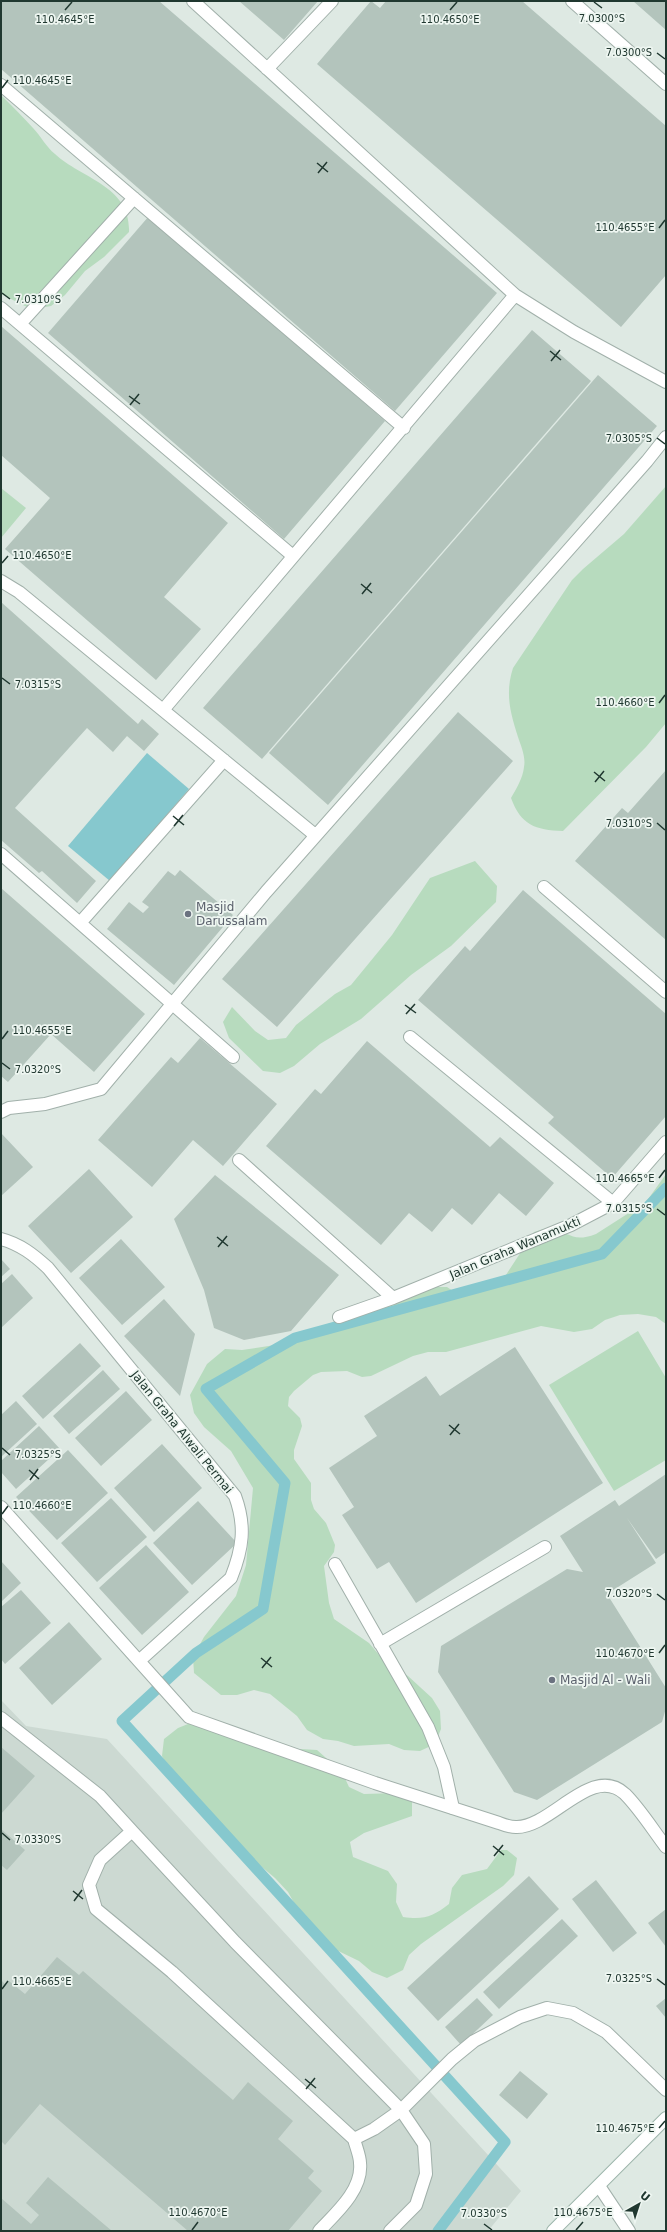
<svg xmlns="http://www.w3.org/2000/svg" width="667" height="2232" font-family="'DejaVu Sans',sans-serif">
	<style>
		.built { fill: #ccd9d2 }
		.green { fill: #b7dbbe }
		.water { fill: #86c8ce }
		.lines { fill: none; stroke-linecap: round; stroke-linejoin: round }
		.stream { stroke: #86c8ce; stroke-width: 11 }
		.building { fill: #b3c4bc }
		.lane-casing { stroke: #a1b0aa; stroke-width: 14 }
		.street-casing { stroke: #a1b0aa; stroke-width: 14 }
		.secondary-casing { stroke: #9db5ab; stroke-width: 14 }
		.lane { stroke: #fff; stroke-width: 12 }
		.street { stroke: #fff; stroke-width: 12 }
		.secondary { stroke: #fff; stroke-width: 12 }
		.ticks { fill: none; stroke: #203830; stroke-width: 1.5 }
		.worship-dot { fill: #6b7280; stroke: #eef6f1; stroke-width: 1.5 }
		.labels { text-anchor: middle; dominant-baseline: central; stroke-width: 3.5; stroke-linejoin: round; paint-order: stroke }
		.worship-label { font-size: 12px; fill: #5b616d; stroke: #eef6f1; text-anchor: start }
		.street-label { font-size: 12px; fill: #203830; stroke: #eef6f1 }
		.ticks-label { font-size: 10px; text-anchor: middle; fill: #203830; stroke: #eef6f1; stroke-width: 3.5; stroke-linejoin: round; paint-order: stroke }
	</style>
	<rect width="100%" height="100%" fill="#dee9e3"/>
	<path class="built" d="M1,1700L26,1726L107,1739L521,2191L488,2231H1Z"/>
	<path class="green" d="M1,95C12,106 23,117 33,128C41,136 46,147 55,154C82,179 131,186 129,232L104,257L85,271L65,295L51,306L34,309L27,307L1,294Z
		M666,486V723L646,747L563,831C535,830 521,825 511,798C516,789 523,778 524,767C526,757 521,746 518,737C510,712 505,693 513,668L572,580L583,569L624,534Z
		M1,488L26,508L1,538Z
		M475,861L497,886L496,902L451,946L411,975L361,1019L320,1044L294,1066L280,1073L263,1071L229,1038L223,1022L232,1007L255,1031L268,1040L286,1038L296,1025L335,994L351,985L392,935L430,878Z
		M666,1174V1324L656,1317L638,1314L620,1315L605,1320L592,1329L574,1332L541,1326L446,1352H428L413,1356L371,1376L362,1377L347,1371L321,1372L313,1375L294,1391L289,1397L288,1406L300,1418L302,1426L294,1450V1459L311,1483V1500L314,1509L326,1523L335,1545L334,1552L324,1566L329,1603L334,1619L369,1643L380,1656L408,1676L432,1698L440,1711L441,1729L435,1744L420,1751L404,1750L389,1744L354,1746L338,1741L323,1739L307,1730L297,1716L270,1694L254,1690L237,1695H221L194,1673L193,1657L204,1637L236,1596L246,1565L253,1488L231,1451L204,1427L194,1413L190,1395L207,1364L225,1349L242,1350L275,1345L321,1329L328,1324L359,1315L420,1287H447L453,1291L479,1292L496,1287L502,1281L534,1232L550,1227C571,1233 572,1243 596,1234L646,1202Z
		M638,1331L666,1378V1460L614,1491L549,1385Z
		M193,1722L239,1738L268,1752L300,1749L317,1750L342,1772L349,1787L364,1794L396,1793L412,1799V1816L364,1833L350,1842L353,1857L388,1871L397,1884L396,1902L403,1917C424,1920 432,1917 449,1904L452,1888L462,1875L487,1869L501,1850H507L517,1858L514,1875L503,1886L421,1944L409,1955L403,1970L387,1978L372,1972L359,1961L328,1946L312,1935L288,1892L275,1878L211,1824L177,1785L162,1756L164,1739L178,1728Z"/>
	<path class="water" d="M147,753L189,789L110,881L68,846Z"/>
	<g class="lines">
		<path class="stream" d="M438,2231L505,2142L122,1721L196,1653L263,1609L285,1483L206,1389L295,1338L602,1254L666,1188"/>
	</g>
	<path class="building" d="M1,1H159L497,293L395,411L1,69Z
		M239,1H318L284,40Z
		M371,1L380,8L386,1H522L666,126V275L621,327L317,64Z
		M633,1H666V30L641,8Z
		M149,216L385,421L284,539L48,333Z
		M1,326L228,523L164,597L201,629L156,680L5,549L50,498L1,455Z
		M532,330L591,381L262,759L203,708Z
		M598,375L657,426L328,805L269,753Z
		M1,602L138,724L142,719L159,734L144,751L127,736L113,752L87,728L15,808L96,881L77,903L42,871L39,873L1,840Z
		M458,712L513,761L277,1027L222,979Z
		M666,770V940L575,861L622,808L628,813Z
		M180,870L233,915L174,985L107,929L129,902L143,913L149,907L142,902L168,871L175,876Z
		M1,888L145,1014L94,1072L51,1034L8,1082L1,1076Z
		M523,890L666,1014V1116L612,1178L548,1123L554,1117L418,1000L465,946L470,951Z
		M200,1038L277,1104L223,1166L193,1140L152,1187L98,1140L171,1057L178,1063Z
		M367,1041L490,1147L500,1137L554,1183L526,1216L499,1193L472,1225L452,1208L432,1232L409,1213L381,1245L266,1146L315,1089L321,1094Z
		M1,1133L33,1167L1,1196Z
		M89,1169L133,1217L71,1273L28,1226Z
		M215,1175L339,1275L291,1331L244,1340L214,1328L204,1290L174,1219Z
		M121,1239L165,1287L122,1325L79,1278Z
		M1,1259L10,1269L1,1277Z
		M12,1274L33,1298L1,1328V1284Z
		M164,1299L195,1334L180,1396L124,1336Z
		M80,1343L101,1366L43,1419L22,1396Z
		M515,1347L603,1483L416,1603L389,1562L377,1569L342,1515L354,1507L329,1468L377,1436L364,1416L426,1376L440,1396Z
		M103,1370L120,1389L69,1434L53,1416Z
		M126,1391L152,1420L101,1466L75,1438Z
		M16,1401L37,1424L1,1457V1415Z
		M39,1426L60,1449L16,1489L1,1472V1461Z
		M162,1444L202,1488L154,1532L114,1488Z
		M68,1450L108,1493L57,1540L16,1497Z
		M666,1474V1552L656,1559L627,1518L656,1563L607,1594L666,1688V1708L662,1722L537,1800L514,1792L438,1672L441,1646L567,1569L583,1572L560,1536L615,1500L619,1506Z
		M111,1498L147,1537L97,1582L61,1543Z
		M198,1501L237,1543L192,1585L153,1543Z
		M146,1545L189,1592L142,1635L99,1588Z
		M1,1561L21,1583L1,1602Z
		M21,1590L51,1623L5,1664L1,1659V1607Z
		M69,1622L102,1659L52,1705L19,1668Z
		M1,1747L35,1776L1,1814Z
		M1,1829L25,1850L7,1870L1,1865Z
		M529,1876L559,1909L438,2021L407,1988Z
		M596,1880L637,1933L613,1952L572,1899Z
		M666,1909V1947L648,1923Z
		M562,1919L578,1936L499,2009L483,1992Z
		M57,1957L79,1975L83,1971L233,2100L248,2082L293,2121L278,2139L314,2171L308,2178L322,2191L288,2231H188L40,2104L5,2145L1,2141V1980L6,1985L9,1981L25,1994Z
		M477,1998L493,2015L461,2045L445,2027Z
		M666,1998V2018L656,2006Z
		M520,2071L548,2094L527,2119L499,2095Z
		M48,2177L112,2231H1V2198L31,2224L39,2215L26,2203Z"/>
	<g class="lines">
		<g class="lane-casing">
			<path id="lane" d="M335,1564L428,1727L444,1767L453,1808
				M380,1644L545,1547
				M1,1718L100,1796L132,1831L100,1860L89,1885L96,1909L172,1972L354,2139C356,2147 360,2156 360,2163C363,2190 335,2214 319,2231
				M132,1831L235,1942L401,2110L424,2144L426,2174L416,2205L390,2231
				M354,2139L374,2129L401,2110L452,2059L474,2041L520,2017L547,2008L573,2013L606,2032L666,2090
				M599,2186L629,2231"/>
		</g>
		<g class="street-casing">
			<path id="street" d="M193,1L515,295L574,332L666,382
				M572,1L666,84
				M267,69L332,1
				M1,85L404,428
				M1,308L293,556
				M20,324L134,198
				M1,581L19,592L315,835
				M163,710L515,295
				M1,854L233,1057
				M544,887L666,992
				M80,923L224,760
				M410,1037L613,1203
				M1,1112L9,1108L45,1104L101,1089L266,892L647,461L666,437
				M239,1160L393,1298
				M1,1239C20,1244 34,1255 48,1268L235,1496C246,1526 243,1548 231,1578L139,1661
				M339,1317L393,1298L571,1225L613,1203L666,1142
				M1,1507L189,1717L375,1783L499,1823C504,1825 511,1827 516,1827C551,1828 592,1763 625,1794C640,1809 653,1830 666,1847"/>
		</g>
		<g class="secondary-casing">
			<path id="secondary" d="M553,2231L666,2118"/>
		</g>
		<use href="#lane" class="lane"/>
		<use href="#street" class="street"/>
		<use href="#secondary" class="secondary"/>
	</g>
	<path class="ticks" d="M594,2L602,8M65,10L72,2M450,10L457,2M657,53L665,59M2,88L8,80M317,163L328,172M318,173L327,162M659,228L665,220M2,293L10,299M550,351L561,360M551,361L560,350M129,396L140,404M130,405L139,394M657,438L665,444M2,563L8,556M361,584L372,593M362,594L371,583M2,678L10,684M659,703L665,695M594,772L605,781M595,782L604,771M173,816L184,825M657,823L665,830M174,826L183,815M405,1005L416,1013M406,1014L415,1004M2,1039L8,1031M2,1063L10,1069M659,1178L665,1170M657,1209L665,1215M217,1237L228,1246M218,1247L227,1236M449,1425L460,1434M450,1435L459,1424M2,1448L10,1455M29,1470L39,1479M30,1480L38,1469M2,1514L8,1506M657,1594L665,1600M659,1653L665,1645M261,1658L272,1667M262,1668L271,1657M2,1833L10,1840M493,1846L504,1855M494,1856L503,1845M73,1891L83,1899M74,1901L82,1890M657,1979L665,1985M2,1989L8,1981M305,2079L316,2088M306,2089L315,2078M659,2128L665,2121M484,2224L492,2230M192,2230L198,2222M576,2230L583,2222"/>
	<g class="worship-dot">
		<circle cx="188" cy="914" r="4"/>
		<circle cx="552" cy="1680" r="4"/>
	</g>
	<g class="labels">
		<g class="worship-label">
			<text x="196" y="907">Masjid<tspan x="196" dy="14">Darussalam</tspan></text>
			<text x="560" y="1680">Masjid Al - Wali</text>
		</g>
		<g class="street-label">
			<text transform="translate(515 1248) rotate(-23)">Jalan Graha Wanamukti</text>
			<text transform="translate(182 1432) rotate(51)">Jalan Graha Alwali Permai</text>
		</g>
	</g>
	<g class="ticks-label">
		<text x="602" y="22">7.0300°S</text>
		<text x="65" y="23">110.4645°E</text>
		<text x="450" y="23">110.4650°E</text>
		<text x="629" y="56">7.0300°S</text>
		<text x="42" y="84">110.4645°E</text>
		<text x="625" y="231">110.4655°E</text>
		<text x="38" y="303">7.0310°S</text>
		<text x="629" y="442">7.0305°S</text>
		<text x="42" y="559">110.4650°E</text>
		<text x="38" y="688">7.0315°S</text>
		<text x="625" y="706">110.4660°E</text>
		<text x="629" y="827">7.0310°S</text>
		<text x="42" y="1034">110.4655°E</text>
		<text x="38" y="1073">7.0320°S</text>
		<text x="625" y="1182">110.4665°E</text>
		<text x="629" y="1212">7.0315°S</text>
		<text x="38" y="1458">7.0325°S</text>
		<text x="42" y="1509">110.4660°E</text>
		<text x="629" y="1597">7.0320°S</text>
		<text x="625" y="1657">110.4670°E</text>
		<text x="38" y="1843">7.0330°S</text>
		<text x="629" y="1982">7.0325°S</text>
		<text x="42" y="1985">110.4665°E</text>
		<text x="625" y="2132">110.4675°E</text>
		<text x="198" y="2216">110.4670°E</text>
		<text x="583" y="2216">110.4675°E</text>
		<text x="484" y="2217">7.0330°S</text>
	</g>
	<rect width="667" height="2232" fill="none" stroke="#203830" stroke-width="4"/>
	<g transform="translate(639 2204) rotate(39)" stroke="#eef6f1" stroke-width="3" paint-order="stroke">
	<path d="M0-3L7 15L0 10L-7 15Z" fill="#203830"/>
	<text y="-6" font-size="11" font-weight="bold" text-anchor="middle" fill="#203830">U</text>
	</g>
</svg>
